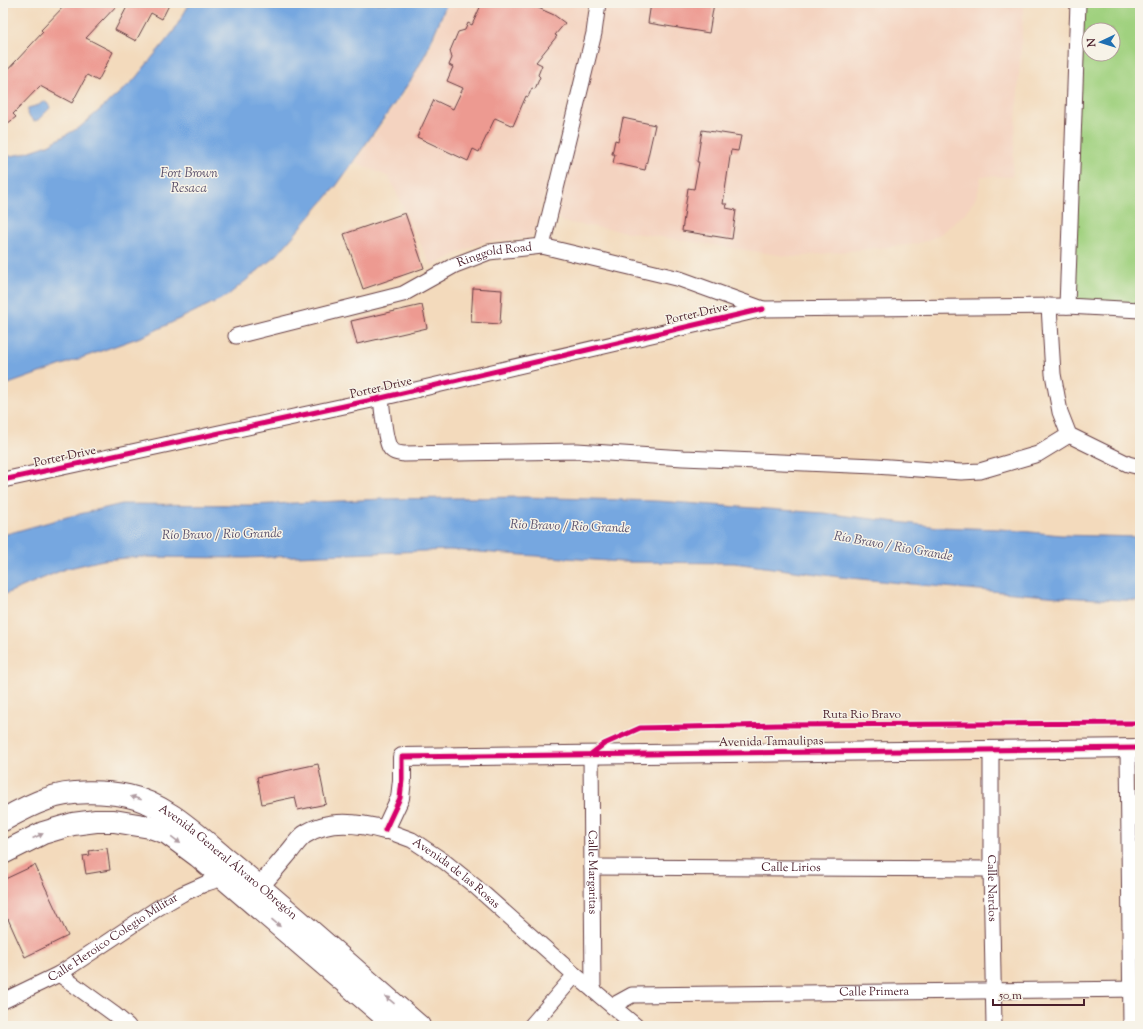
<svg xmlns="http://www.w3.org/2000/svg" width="1143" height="1029" font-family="'Sorts Mill Goudy',serif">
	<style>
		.built { fill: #f4d3c0 }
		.green { fill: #a0d17f; stroke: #757855; fill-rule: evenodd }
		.water { fill: #76a7e0; stroke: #606386 }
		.building { fill: #ed9a91 }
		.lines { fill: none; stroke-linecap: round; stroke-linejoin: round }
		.minor-casing { stroke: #633b41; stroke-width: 17 }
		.tertiary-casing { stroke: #633b41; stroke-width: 20 }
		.primary-casing { stroke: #633b41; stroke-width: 24 }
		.minor { stroke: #fff; stroke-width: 15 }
		.tertiary { stroke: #fff; stroke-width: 18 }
		.primary { stroke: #fff; stroke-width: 22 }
		.cycleway-casing { stroke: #f7f3e8; stroke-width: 8 }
		.cycleway { stroke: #d6006c; stroke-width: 5 }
		.oneway { fill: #ae9aa0 }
		.labels { text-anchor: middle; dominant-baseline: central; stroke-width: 3; stroke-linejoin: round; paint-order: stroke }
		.street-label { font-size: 12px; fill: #4a1f2b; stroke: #f7f3e8 }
		.water-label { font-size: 13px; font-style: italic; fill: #594f6a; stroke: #f7f3e8 }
	</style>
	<rect width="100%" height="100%" fill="#f7f3e8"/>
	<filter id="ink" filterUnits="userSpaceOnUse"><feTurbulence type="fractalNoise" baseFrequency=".025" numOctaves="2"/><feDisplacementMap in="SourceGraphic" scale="8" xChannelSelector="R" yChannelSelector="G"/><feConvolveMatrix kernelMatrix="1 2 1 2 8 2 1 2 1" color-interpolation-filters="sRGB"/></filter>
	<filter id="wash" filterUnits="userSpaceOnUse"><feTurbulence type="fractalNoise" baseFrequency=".012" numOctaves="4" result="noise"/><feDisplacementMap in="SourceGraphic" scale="16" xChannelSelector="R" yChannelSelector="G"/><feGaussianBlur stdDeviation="0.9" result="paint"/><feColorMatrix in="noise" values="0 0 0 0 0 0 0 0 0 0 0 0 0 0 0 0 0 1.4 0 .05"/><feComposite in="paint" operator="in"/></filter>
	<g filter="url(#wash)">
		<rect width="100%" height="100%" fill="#f3dabc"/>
		<path class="built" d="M448,3H587L586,25L582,46L535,230L531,237L525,239L485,242L471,247L431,266L389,177L355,162L406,91L430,49Z
			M603,3H1024L1012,177L981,176L978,192L973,202L965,213L942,233L928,240L915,244L792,257L563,222L558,218L556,214Z"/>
		<path class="green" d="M1077,3H1140V310L1067,306ZM1089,30H1113V54H1089Z"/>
		<path class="water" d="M190,3H447L427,51L413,77L337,185L277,255L227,296L146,335L3,386V157L22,154L48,145L80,127L133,81L173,32Z
			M44,101L49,105L50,108L38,120L34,121L27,114L28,108L39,105Z
			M525,497L657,501L823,513L939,527L1000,529L1061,535L1140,537V601L1059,597L921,585L840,577L734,563L622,562L450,550L245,558L139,557L103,560L65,569L3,595V535L67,517L122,504L251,505L382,499Z"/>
		<g id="blocks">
			<path class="building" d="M67,3H119L86,38L113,52L98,81L87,75L72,103L40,86L13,114L16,117L3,127V75L43,32L41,30Z
				M129,3H170L162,19L151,13L136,41L115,30Z
				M482,3H527L554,15L565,23L555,35L557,36L536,62L542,65L538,75L540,77L535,89L532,88L528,97L526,96L513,126L495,118L479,152L473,149L468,161L417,137L434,100L453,109L463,88L447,81L453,67L449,65L452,58L450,51L458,32L465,30L468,23L472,25Z
				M651,3H714L709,33L648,23Z
				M623,118L655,125L645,170L613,163L615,154H612L615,140L618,141Z
				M702,130L741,136L738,151L731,150L723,204H727L726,208L736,210L732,239L682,231L688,188L694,189L699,162H697Z
				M405,213L424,268L363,289L344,234Z
				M473,288L502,290L500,324L471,322Z
				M422,305L427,328L357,344L351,321Z
				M318,764L326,804L298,810L295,797L262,804L257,777Z
				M107,848L110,870L86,874L83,856L90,855L89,851Z
				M35,865L68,936L25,957L8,919L3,921V880Z"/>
		</g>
	</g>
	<g filter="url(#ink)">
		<use href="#blocks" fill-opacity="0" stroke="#633b41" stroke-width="1"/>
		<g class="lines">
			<g class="minor-casing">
				<g id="minor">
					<path d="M542,246L680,279L763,309L1067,306L1140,310"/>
					<path d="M1049,306L1053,374L1060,412L1069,435L1128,464L1140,467"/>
					<path d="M1067,306L1078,3"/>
					<path id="s1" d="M236,336L403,294L455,265L489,252L542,246L594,33L598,3"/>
					<path d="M381,398C382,408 385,441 390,448C393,453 399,453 404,454L577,451L683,458L875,466L961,472L980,471L1038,454L1069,435"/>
					<path d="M3,480L381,398L763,309"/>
					<path d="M1128,748L1131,1026"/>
					<path id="s2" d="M991,749V869L994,1026"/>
					<path id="s3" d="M591,754L593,990"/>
					<path id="s4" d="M385,830L412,840L445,862L476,887L575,975L636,1026"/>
					<path id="s5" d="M592,867L991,869"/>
					<path d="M59,974L114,1014L128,1026"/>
					<path id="s6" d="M3,1001L59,974L158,908L182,894L207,883L223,878"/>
					<path id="s7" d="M612,1006L632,995L1140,989"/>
					<path d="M531,1026L575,975"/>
				</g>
			</g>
			<g class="tertiary-casing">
				<path id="tertiary" d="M260,886C270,875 280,863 290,851C294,846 299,839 304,835C328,818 360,823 385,830L400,798L402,780V757L1140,748"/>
			</g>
			<g class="primary-casing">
				<g id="primary">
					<path id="s8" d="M3,820C17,812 32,804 47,799C69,790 105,791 128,796C166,804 197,835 226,859C292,913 355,970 419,1026"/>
					<path d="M3,853L43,833L73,824L96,821H114L150,827L167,833L198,856L396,1026"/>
				</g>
			</g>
			<use href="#minor" class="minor"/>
			<use href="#tertiary" class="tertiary"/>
			<use href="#primary" class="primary"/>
			<g class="cycleway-casing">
				<path id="cycleway" d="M3,480L381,398L763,309
					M591,754L604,744L640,728L778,725L1140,723
					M385,830L400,798L402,780V757L1140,748"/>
			</g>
			<use href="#cycleway" class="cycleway"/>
		</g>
		<defs><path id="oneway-solid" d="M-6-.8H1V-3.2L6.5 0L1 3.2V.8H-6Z"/></defs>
		<g class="oneway">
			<use href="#oneway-solid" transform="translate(136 798) rotate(-162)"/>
			<use href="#oneway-solid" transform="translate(38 836) rotate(-25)"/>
			<use href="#oneway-solid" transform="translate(176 840) rotate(37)"/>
			<use href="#oneway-solid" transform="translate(276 923) rotate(41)"/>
			<use href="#oneway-solid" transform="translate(390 1000) rotate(-139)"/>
		</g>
	</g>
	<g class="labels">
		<g class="street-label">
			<text stroke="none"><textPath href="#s1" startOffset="273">Ringgold Road</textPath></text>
			<text transform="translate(697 314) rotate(-13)">Porter Drive</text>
			<text transform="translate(381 388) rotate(-13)">Porter Drive</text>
			<text transform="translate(65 457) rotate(-12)">Porter Drive</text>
			<text x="862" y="715">Ruta Rio Bravo</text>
			<text transform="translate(771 742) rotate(-1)">Avenida Tamaulipas</text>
			<text stroke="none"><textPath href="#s8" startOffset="252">Avenida General Álvaro Obregón</textPath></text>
			<text stroke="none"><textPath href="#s5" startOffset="199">Calle Lirios</textPath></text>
			<text stroke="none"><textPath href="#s3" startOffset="118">Calle Margaritas</textPath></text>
			<text stroke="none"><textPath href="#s4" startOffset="84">Avenida de las Rosas</textPath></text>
			<text stroke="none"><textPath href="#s2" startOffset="139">Calle Nardos</textPath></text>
			<text stroke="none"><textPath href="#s6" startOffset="127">Calle Heroico Colegio Militar</textPath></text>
			<text stroke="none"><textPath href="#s7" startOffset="265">Calle Primera</textPath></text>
		</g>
		<g class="water-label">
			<text x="189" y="174">Fort Brown<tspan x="189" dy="15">Resaca</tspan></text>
			<text transform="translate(570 527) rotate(2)">Río Bravo / Rio Grande</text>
			<text transform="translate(222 535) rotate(-1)">Río Bravo / Rio Grande</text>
			<text transform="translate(893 547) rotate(10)">Río Bravo / Rio Grande</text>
		</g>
	</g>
	<rect width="1143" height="1029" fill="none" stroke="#f7f3e8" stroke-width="16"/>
	<g transform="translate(1101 42) rotate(266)"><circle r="19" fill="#f7f3e8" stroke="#b29e9c"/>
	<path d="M0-3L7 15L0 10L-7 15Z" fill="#1f6fb2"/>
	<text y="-6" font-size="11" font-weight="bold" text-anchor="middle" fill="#4a1f2b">N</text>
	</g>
	<path d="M993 999v6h91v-6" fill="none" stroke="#4a1f2b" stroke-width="2"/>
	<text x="999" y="999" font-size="12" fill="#4a1f2b" stroke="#f7f3e8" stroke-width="3" paint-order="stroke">50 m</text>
</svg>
